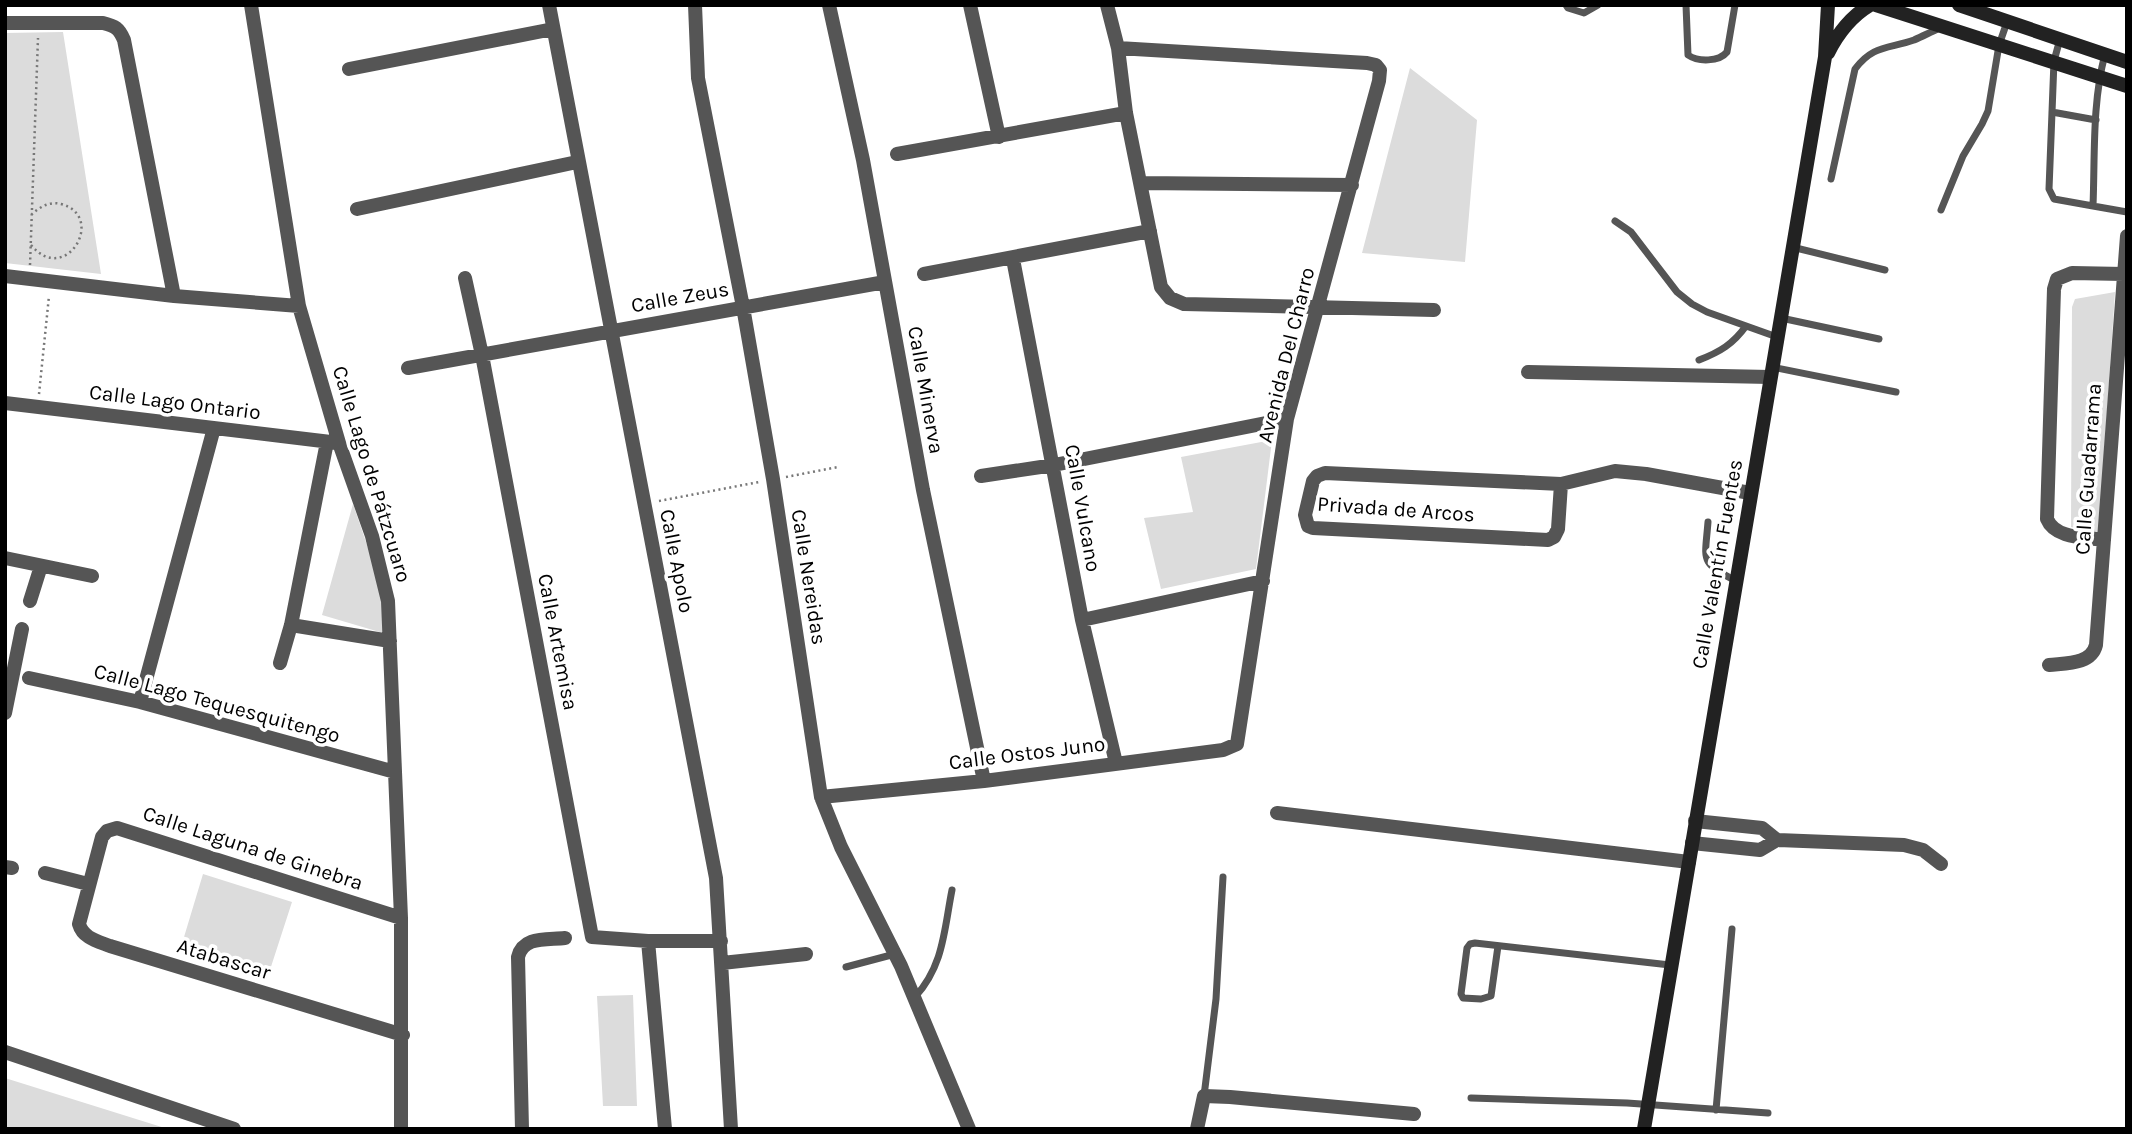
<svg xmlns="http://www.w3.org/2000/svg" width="2132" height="1134" font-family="Karla,sans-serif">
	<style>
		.green { fill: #dcdcdc }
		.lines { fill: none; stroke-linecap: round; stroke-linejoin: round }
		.path { stroke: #777; stroke-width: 2.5; stroke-dasharray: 2 3.5; stroke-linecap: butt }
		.lane { stroke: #555; stroke-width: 7 }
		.street { stroke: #555; stroke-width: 14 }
		.secondary { stroke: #222; stroke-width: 14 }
		.labels { text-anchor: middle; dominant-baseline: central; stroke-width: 7; stroke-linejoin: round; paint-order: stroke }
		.street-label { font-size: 21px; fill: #000; stroke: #fff }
	</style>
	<rect width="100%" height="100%" fill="#fff"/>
	<path class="green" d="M63,32L101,274L5,263V33Z
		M1410,68L1477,120L1465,262L1362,253Z
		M2115,292L2099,533L2071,527L2072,307L2075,299Z
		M1272,440L1256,569L1161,589L1144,518L1193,512L1181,457Z
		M353,504L382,589L383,633L322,615Z
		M203,874L292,902L268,976L181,947Z
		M633,995L637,1106H603L597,996Z
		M5,1078L168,1129H5Z"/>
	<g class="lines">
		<path class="path" d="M31,245C66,287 107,216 61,204C49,201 40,207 31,215
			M30,265L38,38
			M39,394L49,296
			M786,477L838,467
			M659,501L759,482"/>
		<path class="lane" d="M1566,5L1568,8L1584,13L1598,5
			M1686,5L1688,55C1698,62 1719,62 1727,52L1735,5
			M2060,39L2054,61L2049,189L2054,199L2093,206C2095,156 2092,103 2105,54
			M2052,112L2096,120
			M1831,179L1855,69C1873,45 1888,49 1914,40C1923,36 1931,32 1940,28
			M2093,206L2127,212
			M1941,210L1963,156L1982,124L1988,111L1999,45L2007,22
			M1615,221L1631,232L1677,292L1692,304L1707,312L1777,337
			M1792,247L1885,270
			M1781,318L1879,339
			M1699,360C1720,352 1733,344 1746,326
			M1772,367L1896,392
			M1708,522C1705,561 1699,562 1736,581
			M1498,946L1491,996L1481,999L1463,998L1461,994L1467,948L1470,944L1475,943L1670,965
			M846,967L895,954
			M915,997C944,965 944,930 952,890
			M1204,1096L1216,999L1223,877
			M1471,1098L1627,1103L1768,1113
			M1716,1110L1732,929"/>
		<path class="street" d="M251,5L299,306L339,443L372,536L388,601L401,918V1129
			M549,5L716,878L731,1129
			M695,5L698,78L743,307L773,479L821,797L841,847L901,966L969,1129
			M829,5L863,160L923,490L984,781
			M970,5L999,137
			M1107,5L1118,48L1126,113L1161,287L1170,298L1184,304L1434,310
			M5,23H103C115,26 119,28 124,40L174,296
			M349,69L553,29
			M897,154L1126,113
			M1140,183L1352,185
			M357,209L577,162
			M1013,259L1082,620L1116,763
			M924,274L1150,231
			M5,276L174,296L299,306
			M465,278L482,355L592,937L648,941H721
			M408,368L885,282
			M1528,372L1770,377
			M5,403L339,443
			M981,476L1054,465L1287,419
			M1561,484L1558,529L1554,537L1548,540L1313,528L1308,526L1305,515L1313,481L1317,476L1325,473L1561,484L1615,471L1646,474L1750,493
			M2104,540C2086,537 2055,539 2047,519L2054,289L2057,279L2072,273L2124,274
			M5,558L92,576
			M30,601L41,566
			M1082,620L1263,581
			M291,625L390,641
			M280,663L291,625L327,442
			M2049,665C2065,663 2091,665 2096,645L2127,236
			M29,678L140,702L395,772
			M140,702L214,428
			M5,713L22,629
			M821,797L984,781L1223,750L1237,744L1287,419L1379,81L1380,70L1376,65L1367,63L1118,48
			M1277,813L1689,862
			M1695,821L1762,828L1777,840
			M1692,843L1760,850L1777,840L1904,845L1923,850L1941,864
			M5,867L12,868
			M45,873L88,884
			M401,918L117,828L107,831L102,837L79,924C83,938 97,941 110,946L403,1035
			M648,941L665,1129
			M722,963L806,954
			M5,1052L234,1129
			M522,1129L518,957C523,936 546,940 565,938
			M1197,1129L1204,1096L1230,1097L1414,1114"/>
		<path class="secondary" d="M1876,5L2127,86
			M1959,5L2127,62
			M1828,53C1838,33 1850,17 1870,5
			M1644,1129L1825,57L1828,5"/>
	</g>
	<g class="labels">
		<g class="street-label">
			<text transform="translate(680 297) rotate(-10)">Calle Zeus</text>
			<text transform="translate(1286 355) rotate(-76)">Avenida Del Charro</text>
			<text transform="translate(926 390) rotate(80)">Calle Minerva</text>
			<text transform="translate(175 402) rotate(7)">Calle Lago Ontario</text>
			<text transform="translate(2088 469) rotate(-86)">Calle Guadarrama</text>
			<text transform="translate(372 474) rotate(73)">Calle Lago de Pátzcuaro</text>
			<text transform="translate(1083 508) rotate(80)">Calle Vulcano</text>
			<text transform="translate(1396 509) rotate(4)">Privada de Arcos</text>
			<text transform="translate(677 561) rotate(79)">Calle Apolo</text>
			<text transform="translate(1717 564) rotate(-80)">Calle Valentín Fuentes</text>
			<text transform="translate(809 577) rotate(81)">Calle Nereidas</text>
			<text transform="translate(558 642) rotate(79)">Calle Artemisa</text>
			<text transform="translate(217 703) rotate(15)">Calle Lago Tequesquitengo</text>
			<text transform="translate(1027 753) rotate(-7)">Calle Ostos Juno</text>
			<text transform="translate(253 848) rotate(18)">Calle Laguna de Ginebra</text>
			<text transform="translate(224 959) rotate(17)">Atabascar</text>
		</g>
	</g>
	<rect width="2132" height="1134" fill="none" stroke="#000000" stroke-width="14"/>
</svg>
